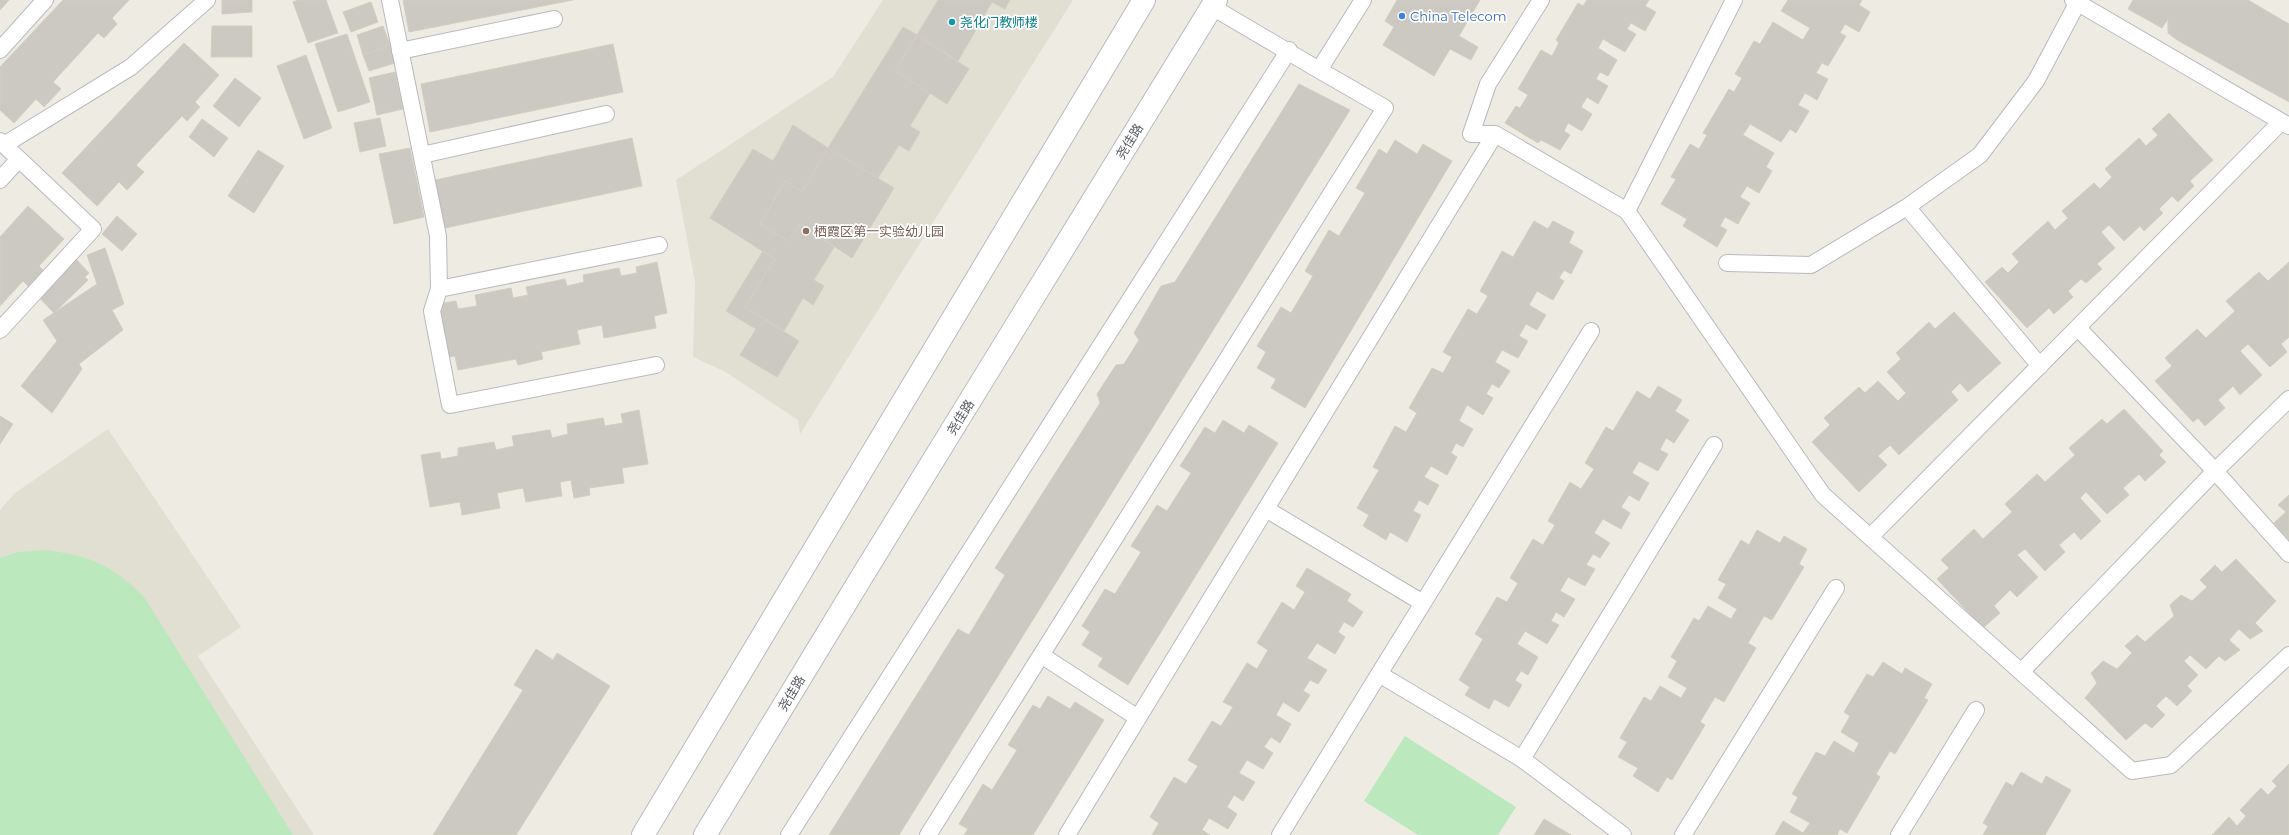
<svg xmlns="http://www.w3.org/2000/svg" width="2289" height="835" font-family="Montserrat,'Noto Sans SC',sans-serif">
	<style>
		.education { fill: #e1ded2 }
		.green { fill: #bce8be }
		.building { fill: #cbc9c1; stroke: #d3cebf }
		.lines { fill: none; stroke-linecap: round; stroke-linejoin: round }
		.service-casing { stroke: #b7babf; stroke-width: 18 }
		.secondary-casing { stroke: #b7bbc1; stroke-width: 24 }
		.service { stroke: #fff; stroke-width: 16 }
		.secondary { stroke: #fff; stroke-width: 22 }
		.shop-dot { fill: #3f7fe0; stroke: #fff; stroke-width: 1.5 }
		.culture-dot { fill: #0f9aa8; stroke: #fff; stroke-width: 1.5 }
		.education-dot { fill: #8d6e63; stroke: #fff; stroke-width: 1.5 }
		.labels { text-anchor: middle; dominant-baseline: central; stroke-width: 3.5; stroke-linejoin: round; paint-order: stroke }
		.shop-label { font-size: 13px; fill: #366cbe; stroke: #fff; text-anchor: start }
		.culture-label { font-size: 13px; fill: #0d838f; stroke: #fff; text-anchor: start }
		.street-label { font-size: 13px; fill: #5a5e64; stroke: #fff }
		.education-label { font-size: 13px; fill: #785e54; stroke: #fff; text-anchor: start }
	</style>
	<rect width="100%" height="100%" fill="#eeece2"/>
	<path class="education" d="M883,0H1073L800,434L798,420L724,371L693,357L695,282L676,180L833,77Z
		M108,429L241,627L198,656L314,835H0V510L15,493Z"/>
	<path class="green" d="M46,550C91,556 112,565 144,597L293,835H0V558L18,552Z
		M1405,736L1516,807L1498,835H1418L1364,801Z"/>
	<path class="building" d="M0,0H9L0,10Z
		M63,0H129L112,18L117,24L104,38L98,33L53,82L61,89L44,107L36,99L14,123L0,110V67Z
		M222,0H252V12L222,14Z
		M298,0H326L338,33L308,43L293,2Z
		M403,0H573L409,32Z
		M938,0H1010L1005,9L992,2L958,61L917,35Z
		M1397,0H1480L1459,36L1478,47L1471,60L1450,49L1434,76L1383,45L1394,27L1385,21Z
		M1587,0H1649L1645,6L1656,12L1645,31L1631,23L1627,29L1636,34L1625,52L1603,39L1598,48L1617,60L1608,76L1600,72L1596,79L1608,86L1598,104L1587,97L1581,107L1592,114L1582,131L1568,123L1564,131L1570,135L1560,150L1541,140L1538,143L1505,123L1516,106L1520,108L1528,95L1518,89L1541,50L1552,56L1559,43L1556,40L1578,3L1583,6Z
		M1788,0H1862L1859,5L1870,12L1859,32L1845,24L1840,33L1846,36L1828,66L1822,63L1816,73L1828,79L1817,100L1805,93L1798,105L1809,111L1796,133L1790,129L1781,142L1750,124L1743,135L1774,153L1766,167L1772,171L1759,193L1747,186L1740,197L1750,203L1738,224L1725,217L1720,226L1727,230L1717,247L1683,226L1687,219L1661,204L1676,179L1671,177L1690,144L1699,149L1707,135L1703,133L1729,89L1734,92L1742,78L1735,74L1754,41L1760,44L1773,22L1803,40L1810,28L1781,11Z
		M2133,0H2248L2289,24V102L2177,40L2168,33V19L2162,28L2128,9Z
		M371,2L378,22L351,32L343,12Z
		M212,26H252V57H211Z
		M383,26L390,45L363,55L357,35Z
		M903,27L917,35L895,71L930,93L910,126L920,132L909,151L899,145L878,178L828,148Z
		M347,34L370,102L338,112L315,44Z
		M917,35L969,69L947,104L895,71Z
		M184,43L219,75L195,102L200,107L187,121L182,116L136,165L144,172L127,190L119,182L97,206L62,173Z
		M613,44L623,92L430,132L421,84Z
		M390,45L395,63L369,71L363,55Z
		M306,55L332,128L304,139L277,66Z
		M395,72L403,109L377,115L369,78Z
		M235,78L261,98L239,127L213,106Z
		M1299,84L1350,110L899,835H829L958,629L969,635L1005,575L995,568L1100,403L1097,394L1116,365L1124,364L1139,340L1134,333L1161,286L1175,282Z
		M2169,113L2213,160L2190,181L2194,186L2178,202L2172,196L2159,209L2163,213L2144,231L2140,226L2124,241L2109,225L2101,232L2115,248L2097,264L2102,269L2086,283L2081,279L2068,291L2073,297L2054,314L2049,308L2027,328L1985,282L2002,267L2008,273L2019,262L2012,254L2048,221L2055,230L2068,218L2062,211L2094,183L2100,189L2112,177L2105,169L2139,138L2146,146L2158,135L2152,129Z
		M380,118L386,146L360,152L354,123Z
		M202,119L228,138L214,157L189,137Z
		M793,125L828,148L802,192L785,181L760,224L788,241L800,224L834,247L814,280L824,286L813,305L803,298L784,331L745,307L775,259L710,218L753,149L773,161Z
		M632,138L642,186L445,228L435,180Z
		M1395,140L1417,154L1423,144L1452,161L1305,408L1271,388L1276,379L1257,368L1266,352L1257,346L1281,307L1291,313L1313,276L1305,271L1329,230L1339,236L1365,193L1356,188L1379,149L1387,154Z
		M410,148L424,217L394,224L379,154Z
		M828,148L894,188L852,258L800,224L788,241L760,224L785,181L802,192Z
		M258,150L284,166L254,213L228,196Z
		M28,206L64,239L39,266L45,272L29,287L23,281L0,306V237Z
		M117,216L137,234L122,251L102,234Z
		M1534,221L1548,229L1553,221L1574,232L1569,243L1583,251L1571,274L1564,270L1559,278L1564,281L1553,300L1537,291L1529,305L1546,315L1537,330L1526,324L1519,336L1528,341L1518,358L1502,350L1495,362L1510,371L1499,388L1492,384L1486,394L1493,398L1483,415L1467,405L1459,421L1473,429L1463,447L1456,443L1451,453L1457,457L1447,475L1431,466L1424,477L1439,485L1428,505L1419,500L1413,511L1421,515L1407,542L1390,532L1386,540L1363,526L1369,515L1357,508L1379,470L1373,467L1395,426L1406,432L1417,413L1409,408L1432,368L1443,373L1452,357L1443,352L1468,309L1477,314L1488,296L1480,291L1502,251L1513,257Z
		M105,248L124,304L112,310L123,330L79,364L82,369L52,413L21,386L57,341L43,320L97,284L87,255Z
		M763,251L775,259L745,307L799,341L777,377L740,355L756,329L726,311Z
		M75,258L89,273L85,277L88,280L54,313L37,295Z
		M657,262L667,313L654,316L656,328L604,338L602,325L577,330L580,344L541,352L543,359L518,365L516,359L458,370L455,356L449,357L438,304L456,301L458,309L477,306L475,295L511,288L513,298L528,295L526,287L565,279L567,286L584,282L583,275L619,268L621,276L637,273L636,267Z
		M2289,262V337L2281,344L2287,352L2270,367L2248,344L2240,351L2262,375L2240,395L2233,386L2218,400L2225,408L2205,426L2198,418L2193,422L2155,381L2172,366L2165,358L2197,329L2206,338L2235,311L2226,301L2259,272L2268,281Z
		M1954,312L2001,363L1968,392L1960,383L1951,392L1958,400L1899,455L1890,445L1878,456L1887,465L1859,492L1812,442L1830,425L1824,418L1859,387L1865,393L1878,381L1898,401L1906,393L1887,372L1901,359L1896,353L1929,322L1935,329Z
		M1658,386L1682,400L1675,411L1689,420L1674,443L1666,438L1660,450L1668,454L1658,471L1639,461L1632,473L1649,483L1639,501L1629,495L1621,507L1630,513L1621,529L1603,519L1594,533L1610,543L1600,558L1593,554L1586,565L1595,569L1585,586L1568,577L1560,591L1575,599L1564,617L1556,612L1551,621L1559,625L1547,644L1525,631L1517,644L1538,657L1528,675L1521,671L1515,680L1522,685L1509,707L1494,699L1489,709L1465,695L1470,687L1459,680L1483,639L1475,634L1497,597L1507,602L1518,583L1510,578L1533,539L1543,545L1555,525L1548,521L1570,482L1581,489L1594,469L1585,463L1606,427L1613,431L1637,391L1650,399Z
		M2124,409L2163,451L2159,455L2166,462L2145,481L2139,474L2123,488L2129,495L2107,514L2086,492L2080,498L2101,521L2081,540L2074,532L2059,545L2065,552L2045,571L2025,549L2017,555L2038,577L2017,597L2010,590L1994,606L2000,613L1983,628L1937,579L1949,568L1941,560L1974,529L1983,539L2012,512L2005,504L2037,474L2045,482L2075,455L2069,448L2102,419L2107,424Z
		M639,410L648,464L622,468L624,483L589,488L590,495L574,498L571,480L560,482L562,496L526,502L523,488L497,493L500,508L462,515L460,502L430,507L421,455L440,452L441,459L458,456V448L494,442L496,450L514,446L512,436L550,430L552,438L568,434L567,424L603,418L605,426L623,423L621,414Z
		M0,416L13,424L0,444Z
		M1223,420L1244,433L1249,425L1278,443L1128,685L1098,666L1103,658L1082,645L1090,632L1082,626L1105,589L1115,594L1141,552L1131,546L1157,505L1167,511L1191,473L1180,466L1205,427L1215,433Z
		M2289,495V540L2274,523L2286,512L2278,505Z
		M1757,530L1780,543L1784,536L1807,549L1799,564L1804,567L1772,620L1764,616L1748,643L1756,648L1724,702L1715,697L1700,722L1705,725L1672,780L1667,777L1658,792L1633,776L1638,768L1618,757L1627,742L1620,738L1644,697L1651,701L1660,686L1681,698L1687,688L1668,677L1677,661L1671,657L1694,618L1699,621L1708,606L1731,619L1737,609L1718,598L1726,584L1718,580L1741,540L1749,545Z
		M2236,559L2276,601L2255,623L2263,631L2250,639L2239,629L2229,640L2240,650L2225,661L2219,656L2206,669L2190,655L2184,661L2198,675L2187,686L2192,691L2177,706L2166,696L2156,706L2165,715L2152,728L2145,723L2126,740L2085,698L2097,683L2091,673L2103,661L2117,669L2132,653L2125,646L2137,635L2145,642L2174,616L2170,605L2181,595L2192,601L2207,587L2200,580L2215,565L2222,572Z
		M1307,568L1351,594L1347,601L1363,612L1353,627L1344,622L1338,632L1345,637L1335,654L1317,643L1307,658L1327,670L1318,684L1310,680L1303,691L1310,695L1299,712L1283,702L1276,715L1291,724L1280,743L1271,737L1264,747L1273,753L1263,769L1247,760L1239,773L1255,782L1243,801L1234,795L1227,807L1237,814L1228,829L1209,818L1202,830L1210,835H1152L1159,823L1150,817L1174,777L1186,784L1198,766L1188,760L1212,721L1221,726L1233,707L1223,702L1247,663L1257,669L1268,650L1257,643L1282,602L1294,610L1305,592L1296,586Z
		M536,649L553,660L557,653L610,686L516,835H433L523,690L514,685Z
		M1883,662L1902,674L1905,668L1932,684L1924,698L1928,700L1895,754L1890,751L1876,774L1880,777L1847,833L1840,829L1837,835H1775L1783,821L1803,833L1810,823L1790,812L1798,797L1792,794L1816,752L1825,756L1834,741L1854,753L1859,743L1841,732L1850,716L1844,712L1867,674L1873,677Z
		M1048,696L1070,709L1075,702L1104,720L1033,835H964L968,829L959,824L983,784L992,790L1017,750L1008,745L1033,705L1040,709Z
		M2289,764V835H2212L2229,817L2237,826L2246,816L2240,810L2261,788L2268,795L2277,786L2272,781Z
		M2021,772L2042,784L2046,776L2071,790L2045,835H1983L1988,826L1983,823L2006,782L2013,786Z
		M1544,819L1571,835H1534Z"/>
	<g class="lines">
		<g class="service-casing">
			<path id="service" d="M390,0L438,236L439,289L432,311L450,405L656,365
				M1541,0L1488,84L1471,134H1495L1627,211L1823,495L2132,771L2171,765L2289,655
				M2073,0L2289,126
				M1212,7L1319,70L1363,0
				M0,50L45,0
				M400,51L554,19
				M0,141L93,229L0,330
				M4,145L131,67L207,0
				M422,155L606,114
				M0,180L19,159
				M1907,207L2040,366
				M1627,211L1734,0
				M1727,263L1811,265L1907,207L1980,155L2036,81L2079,0
				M439,289L659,245
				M2078,328L2215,471L2289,554
				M1266,509L1423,603L1591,331
				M1870,537L2281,122
				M1041,655L1138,718L1495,134
				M2021,672L2215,471L2289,399
				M1379,674L1423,603
				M1522,759L1714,445
				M789,835L1289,50
				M928,835L1385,108L1319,70
				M1067,835L1138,718
				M1280,835L1379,674L1522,759L1623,835
				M1683,835L1836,588
				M1899,835L1976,710"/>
		</g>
		<g class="secondary-casing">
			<path id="secondary" d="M643,835L1144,0
				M705,835L861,578L1216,0"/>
		</g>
		<use href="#service" class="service"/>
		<use href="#secondary" class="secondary"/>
	</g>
	<circle class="shop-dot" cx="1402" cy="16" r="4"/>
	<circle class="culture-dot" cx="952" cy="22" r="4"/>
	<circle class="education-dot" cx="806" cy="231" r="4"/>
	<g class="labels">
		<g class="shop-label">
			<text x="1410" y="16">China Telecom</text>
		</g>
		<g class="culture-label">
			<text x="960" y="22">尧化门教师楼</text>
		</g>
		<g class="street-label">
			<text transform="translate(1129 141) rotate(-58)">尧佳路</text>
			<text transform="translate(960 417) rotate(-58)">尧佳路</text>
			<text transform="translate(791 693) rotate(-59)">尧佳路</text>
		</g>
		<g class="education-label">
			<text x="814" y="231">栖霞区第一实验幼儿园</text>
		</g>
	</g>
</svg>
